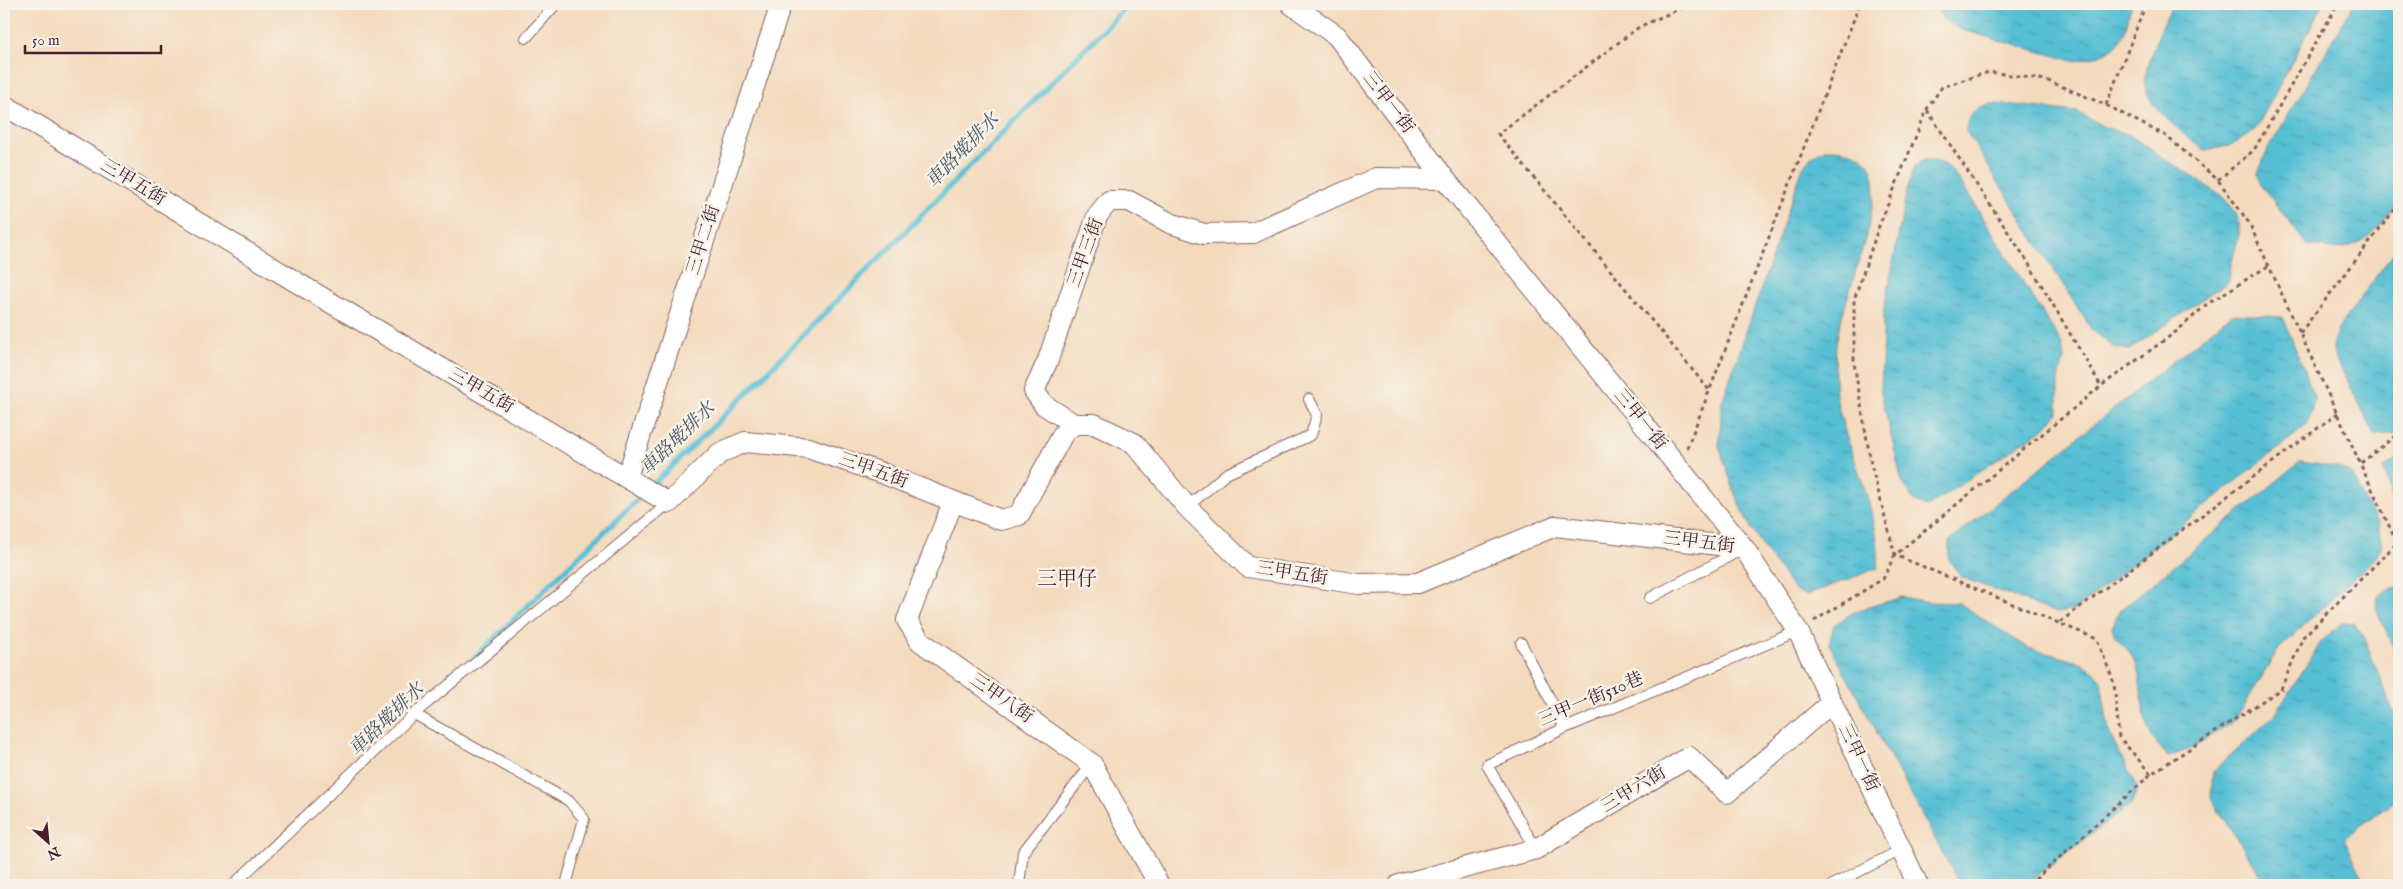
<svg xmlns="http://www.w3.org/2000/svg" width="2403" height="889" font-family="'IM FELL English','Noto Serif TC',serif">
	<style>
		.water { fill: url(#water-ripples); stroke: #506f80 }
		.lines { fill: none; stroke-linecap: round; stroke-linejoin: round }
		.stream { stroke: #57bfd4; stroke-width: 5.5 }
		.lane-casing { stroke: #86605e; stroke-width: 12 }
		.street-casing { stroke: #86605e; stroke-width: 22 }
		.path { stroke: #86605e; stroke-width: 3; stroke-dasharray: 4 4; stroke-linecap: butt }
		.lane { stroke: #fff; stroke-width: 10 }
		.street { stroke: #fff; stroke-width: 20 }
		.labels { text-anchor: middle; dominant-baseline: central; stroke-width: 5; stroke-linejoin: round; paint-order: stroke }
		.street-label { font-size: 18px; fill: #4a1f2b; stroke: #f7f3e8 }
		.water-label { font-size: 19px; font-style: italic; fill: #4f5766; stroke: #f7f3e8 }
		.quarter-label { font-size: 20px; fill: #4a1f2b; stroke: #f7f3e8 }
	</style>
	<defs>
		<pattern id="water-ripples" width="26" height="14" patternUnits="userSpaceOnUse" patternTransform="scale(1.25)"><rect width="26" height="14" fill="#57bfd4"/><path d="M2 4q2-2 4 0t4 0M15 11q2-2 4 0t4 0" fill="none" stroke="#4a9bac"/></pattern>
	</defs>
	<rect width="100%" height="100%" fill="#f7f3e8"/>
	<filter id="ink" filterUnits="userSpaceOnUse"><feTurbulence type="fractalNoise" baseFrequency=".02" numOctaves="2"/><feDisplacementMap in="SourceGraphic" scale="10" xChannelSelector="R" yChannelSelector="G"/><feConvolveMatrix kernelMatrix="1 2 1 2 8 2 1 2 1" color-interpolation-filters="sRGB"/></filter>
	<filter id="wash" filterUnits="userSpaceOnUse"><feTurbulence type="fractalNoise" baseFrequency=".0096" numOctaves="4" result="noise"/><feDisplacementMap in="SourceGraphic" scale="20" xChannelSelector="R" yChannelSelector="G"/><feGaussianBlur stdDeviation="1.12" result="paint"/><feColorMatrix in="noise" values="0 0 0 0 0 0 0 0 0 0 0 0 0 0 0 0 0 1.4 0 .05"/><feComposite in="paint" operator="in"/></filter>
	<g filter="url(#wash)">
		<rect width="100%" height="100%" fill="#f4dabd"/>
		<path class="water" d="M1934,4H2132C2128,14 2127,29 2122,38C2114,53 2088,60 2073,61L1962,30L1944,20Z
			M2172,4H2323L2256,129L2229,146L2204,150C2186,135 2148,109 2145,85C2142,67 2165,22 2172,4Z
			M2354,4H2399V201C2383,224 2365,247 2335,249C2326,249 2316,246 2307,245L2261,185L2258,173L2268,149Z
			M1991,104L2013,105L2077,112L2104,127L2127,134L2219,194C2257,226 2230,244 2229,281L2129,350L2113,347L2091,329L1966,131C1968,111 1973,111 1991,104Z
			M1824,149C1843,149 1865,151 1872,171C1885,204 1840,306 1836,345C1835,360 1834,388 1837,402C1848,454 1882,515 1878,568L1806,595L1795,591L1765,550L1747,521L1737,499L1719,446L1722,402L1803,167L1811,157Z
			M1923,159C1945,162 1947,164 1960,181L2062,344L2064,359L2058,381V413L2046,427L1927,507L1914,501L1902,482L1881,393L1884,310L1907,190L1914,169Z
			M2399,245V433L2375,435L2334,354L2332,345L2338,329Z
			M2232,314L2283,317L2315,398L2307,425L2075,610L2057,613L1961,577L1949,560V541Z
			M2399,458V522L2383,468Z
			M2300,462L2337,467L2350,473L2377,522L2382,546L2373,560L2279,649L2235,720L2193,748L2168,757C2161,748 2151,738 2148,728C2139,705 2144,677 2132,656C2125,643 2119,646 2112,628L2119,611Z
			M2399,587V661L2377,611L2376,598L2393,588Z
			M1902,597L1928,602L1959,603L2028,648L2076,661L2094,671L2101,681L2109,732L2138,790L2131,804L2025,885H1960L1829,644L1834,625L1856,611Z
			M2342,623L2354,624L2364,638L2399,726V798L2344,838L2366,885H2267L2211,798L2213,771L2274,716L2322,641Z"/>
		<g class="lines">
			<path class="stream" d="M472,660L733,407L1129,4"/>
		</g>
	</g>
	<g filter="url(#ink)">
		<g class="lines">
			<g class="lane-casing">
				<path id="lane" d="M526,38L556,4
					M1187,507L1226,474L1311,435L1317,415L1309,399
					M1650,598L1739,551
					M1521,643L1565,728
					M414,714L569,801L584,819L566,885
					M1536,849L1487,765L1565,728L1798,631
					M233,885L414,714L669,503
					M1019,885L1023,852L1092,764
					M1832,885L1901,850"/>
			</g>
			<g class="street-casing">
				<path id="street" d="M1291,4L1337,36L1445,179L1744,548L1798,631L1918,885
					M4,105L306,288L669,503L720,453L745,442L808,448L879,472L1001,520L1019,515L1063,434L1074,424H1094L1134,443L1187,507L1248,567L1359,584L1418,583L1555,526L1744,548
					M1074,424L1044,405L1034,391L1048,360L1097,216L1109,201H1129L1170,223L1204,234L1253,233L1376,178L1445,179
					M627,477L781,4
					M953,502L907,620L920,641L1092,764L1159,885
					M1399,885L1536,849L1689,757L1727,793L1832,702"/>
			</g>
			<path class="path" d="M1690,4L1639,27L1498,134L1709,390
				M2106,105L2146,4
				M1927,110L2026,259L2101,386
				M2218,180L2254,150L2338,4
				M2300,333L2399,204
				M1687,448L1859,6L1874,4
				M2361,463L2399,433
				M1814,621L1883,579L1895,555L2101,386L2177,331L2207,304L2268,266
				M2060,622L2338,413
				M2151,774L2119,737L2114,683L2097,639L1895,555L1871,464L1854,363V300L1879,226L1927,109L1942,87L1989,72L2046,80L2106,105L2166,136L2218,180L2249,223L2397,543
				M2029,885L2151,774L2281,689L2303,637L2397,543"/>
			<use href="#lane" class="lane"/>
			<use href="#street" class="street"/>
		</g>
	</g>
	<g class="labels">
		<g class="street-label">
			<text transform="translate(1388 103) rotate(53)">三甲一街</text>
			<text transform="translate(133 183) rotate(31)">三甲五街</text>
			<text transform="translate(704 240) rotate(-72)">三甲二街</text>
			<text transform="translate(1086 253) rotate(-70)">三甲三街</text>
			<text transform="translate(481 391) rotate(30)">三甲五街</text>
			<text transform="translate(1640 420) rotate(51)">三甲一街</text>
			<text transform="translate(873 471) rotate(20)">三甲五街</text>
			<text transform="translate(1699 543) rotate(7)">三甲五街</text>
			<text transform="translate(1292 574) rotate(9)">三甲五街</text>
			<text transform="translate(1001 699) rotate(35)">三甲八街</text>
			<text transform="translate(1591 700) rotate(-23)">三甲一街510巷</text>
			<text transform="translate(1858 758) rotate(65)">三甲一街</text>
			<text transform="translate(1634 790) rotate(-31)">三甲六街</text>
		</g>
		<g class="water-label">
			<text transform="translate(963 151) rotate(-46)">車路墘排水</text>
			<text transform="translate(678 439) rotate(-44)">車路墘排水</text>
			<text transform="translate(387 720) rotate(-44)">車路墘排水</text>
		</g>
		<g class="quarter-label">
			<text x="1067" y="579">三甲仔</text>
		</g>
	</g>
	<rect width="2403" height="889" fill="none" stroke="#f7f3e8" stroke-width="20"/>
	<g transform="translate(48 842) rotate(153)" stroke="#f7f3e8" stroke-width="4" paint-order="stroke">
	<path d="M0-4L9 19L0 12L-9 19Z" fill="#4a1f2b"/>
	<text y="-8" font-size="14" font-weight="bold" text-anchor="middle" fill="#4a1f2b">N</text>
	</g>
	<path d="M25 45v8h136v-8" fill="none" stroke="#4a1f2b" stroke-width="2.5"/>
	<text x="32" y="45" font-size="15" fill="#4a1f2b" stroke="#f7f3e8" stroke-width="4" paint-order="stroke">50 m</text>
</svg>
